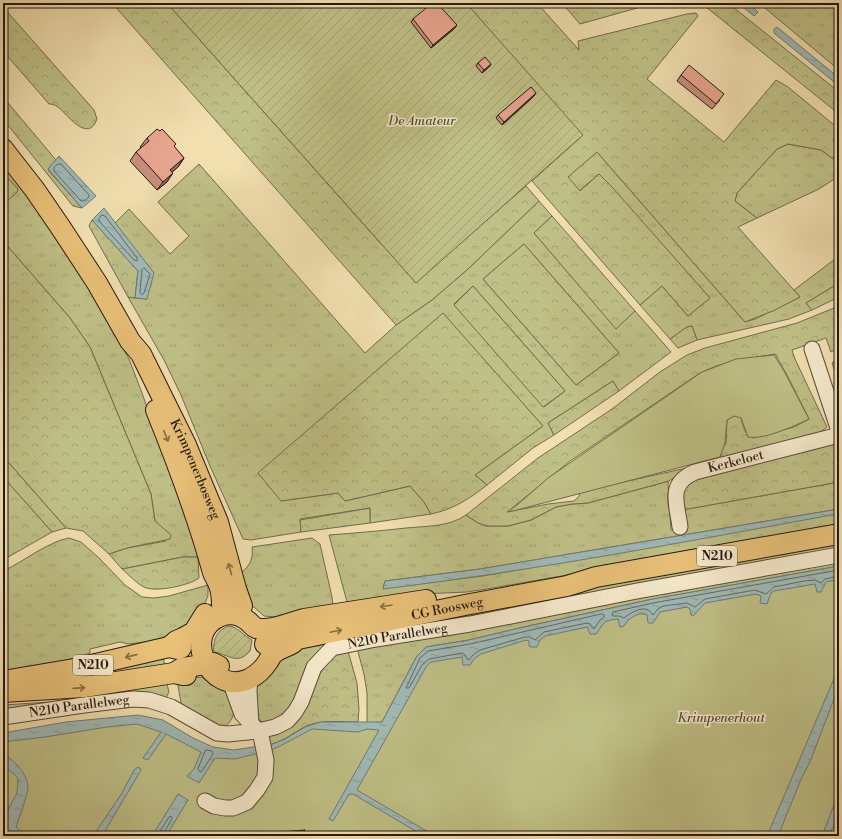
<svg xmlns="http://www.w3.org/2000/svg" width="842" height="839" font-family="'Libre Bodoni',serif">
	<style>
		.grass { fill: url(#grass-tufts); stroke: #726c4c; fill-rule: evenodd }
		.forest { fill: url(#forest-crowns); stroke: #726c4c }
		.park { fill: #bfc087; stroke: #726c4c }
		.garden { fill: url(#garden-furrows); stroke: #726c4c }
		.water { fill: url(#water-ripples); stroke: #6f7a75 }
		.lines { fill: none; stroke-linecap: round; stroke-linejoin: round }
		.shore { stroke: #626a64; stroke-width: 1 }
		.minor-casing { stroke: #584a39; stroke-width: 17 }
		.major-casing { stroke: #251911; stroke-width: 22 }
		.minor { stroke: #f6eacc; stroke-width: 15 }
		.major { stroke: #e8c078; stroke-width: 20 }
		.wall { fill: #c88e7b; stroke: #251911 }
		.shaded-wall { fill: #a27464; stroke: #251911 }
		.building { fill: #e8a58f; stroke: #251911 }
		.oneway { stroke: #866c44 }
		.labels { text-anchor: middle; dominant-baseline: central; stroke-width: 3; stroke-linejoin: round; paint-order: stroke }
		.shield { fill: #f6eacc; stroke: #645849; stroke-width: 1 }
		.shield-label { font-size: 12px; font-weight: bold; fill: #251911 }
		.park-label { font-size: 13px; font-style: italic; fill: #534b34; stroke: #f6eacc }
		.street-label { font-size: 13px; fill: #251911; stroke: #f6eacc }
	</style>
	<defs>
		<pattern id="grass-tufts" width="24" height="20" patternUnits="userSpaceOnUse"><rect width="24" height="20" fill="#bfc087"/><path d="M3 7l-1-3M5 7V3M7 7l1-3M15 17l-1-3M17 17v-4M19 17l1-3" fill="none" stroke="#a4a474"/></pattern>
		<pattern id="forest-crowns" width="20" height="18" patternUnits="userSpaceOnUse"><rect width="20" height="18" fill="#bfc087"/><path d="M2 6a3 3 0 1 1 6 0M12 15a3 3 0 1 1 6 0" fill="none" stroke="#a4a474"/></pattern>
		<pattern id="garden-furrows" width="10" height="10" patternUnits="userSpaceOnUse"><rect width="10" height="10" fill="#bfc087"/><path d="M-1 1l2-2M0 10L10 0M9 11l2-2" fill="none" stroke="#a4a474"/></pattern>
		<pattern id="water-ripples" width="26" height="14" patternUnits="userSpaceOnUse"><rect width="26" height="14" fill="#a0bab7"/><path d="M2 4q2-2 4 0t4 0M15 11q2-2 4 0t4 0" fill="none" stroke="#8a9f9c"/></pattern>
	</defs>
	<rect width="100%" height="100%" fill="#f1dfb0"/>
	<filter id="stains"><feTurbulence type="fractalNoise" baseFrequency=".005" numOctaves="4"/><feColorMatrix values="0 0 0 0 .2 0 0 0 0 .09 0 0 0 0 .02 0 0 0 .5 -.17"/></filter>
	<radialGradient id="worn" r=".72"><stop offset=".6" stop-color="#630" stop-opacity="0"/><stop offset="1" stop-color="#630" stop-opacity=".3"/></radialGradient>
	<path class="grass" d="M759,3H839V70Z
		M3,97L56,160L48,170L82,208L73,206L3,119Z
		M788,144L821,150L839,163V176L819,189L757,218L735,201L737,193L777,149Z
		M597,152L745,322L755,319L800,297L794,290L839,256V283L806,303L812,310L789,319L697,340L692,326L687,327L670,339L640,305L662,286L688,316L710,298L599,174L579,191L567,177Z
		M3,161L87,282L129,359L142,393L195,543L198,557H183L122,569L109,554L127,548L166,541L158,524L155,521L151,494L90,347L70,318L3,241V201L5,203L18,189L3,173Z
		M199,164L365,353L396,325L432,300L468,269L539,201L552,216L534,233L616,328L635,311L671,352L619,391L613,381L548,423L554,435L533,448L487,485L475,475L543,426L443,314L281,501L338,493L345,501L410,486L424,502L431,514L370,523V508L300,519L301,532L251,540L243,539L210,466L181,395L164,360L128,297L147,299L115,223L129,209L170,254L189,236L158,202ZM524,244L619,353L576,385L483,279ZM473,286L565,391L544,407L454,304Z
		M3,456L66,528L52,532L3,477Z
		M669,481L668,483L671,530L684,529L682,510L839,482V509L480,569L385,581L383,588L483,576L839,513V527L493,588L467,592L421,594L347,602L329,535C355,533 380,531 406,528C426,526 449,527 466,515L478,523L487,526H508L531,520L556,507L572,504L588,503Z
		M69,538L81,542L99,558L125,585L142,597L154,598L169,596L208,585V596L202,610L175,636L154,641L128,644L120,642L90,649V653L64,661L3,672V571C25,561 47,542 69,538Z
		M312,538L320,544L332,597L333,607L275,617L264,616L246,600L237,576C248,568 254,561 252,547Z
		M839,540V551L360,638L424,623L532,603L598,584Z
		M839,558V566L653,599L524,627L469,640L426,647L417,656L382,722L367,723V693L364,674L357,648Z
		M333,641L298,696L284,716L269,723L262,722L257,717L253,690L288,650Z
		M163,656L165,667L111,677L3,685Z
		M195,677L208,678L224,687L235,710C232,718 231,724 222,728L182,708L177,680Z
		M167,684L169,692L164,702L3,714V705L50,702Z"/>
	<path class="forest" d="M112,3H167L382,245L443,258L526,186L539,201L468,269L432,300L396,325Z
		M466,3H537L579,50L578,41L687,14L696,13L698,16L647,79L724,142L776,80L788,87L839,129V163L821,150L788,144L777,149L737,193L735,201L757,218L738,227L800,297L775,310L745,322L597,152L568,177L580,191L599,174L612,187L710,298L688,316L662,286L640,305L532,181L582,136Z
		M562,3H655L580,24Z
		M701,3H728L839,92V114Z
		M3,7L94,110L97,119C88,144 67,114 58,107C55,105 53,104 49,104L3,51Z
		M3,173L18,189L17,192L5,203L3,201Z
		M552,216L635,311L616,329L534,233Z
		M92,220L138,271L135,298L128,297L89,226Z
		M3,241L70,318L90,347L151,494L155,521L171,535L170,539L127,548L109,554L83,531L66,528L3,456Z
		M524,244L619,353L576,385L483,279Z
		M839,283V297L812,310L806,303Z
		M473,286L565,391L543,407L454,305Z
		M839,306V347L831,352L826,338L792,350L795,359L827,427L819,433L721,458V451L726,443L727,420C733,416 736,414 741,418C743,427 745,435 753,438L794,427L809,419L787,375L775,354L733,361L716,366L700,373L570,461L507,512L548,504L574,501L579,496L581,490L601,487L691,467L669,481L588,503L572,504L556,507L531,520L508,526H487L478,523L466,515L538,458L612,409L660,372L687,355L705,348L797,323Z
		M443,313L543,426L475,475L487,485C469,499 454,509 431,514L424,502L410,486L345,501L338,493L281,501L258,473Z
		M692,326L697,340L678,348L670,339L687,327Z
		M839,357V413C836,404 838,397 837,388C837,379 835,371 832,363Z
		M613,381L619,391L554,435L548,423Z
		M837,441L839,447V482L682,510C682,491 681,490 696,478Z
		M3,477L52,532L3,560Z
		M370,508V523L301,532L300,520Z
		M183,557H198L199,578C190,585 156,593 144,587C136,583 129,575 122,569Z
		M348,651L357,683L359,709L358,722C340,722 320,719 304,727C292,734 281,743 267,745L269,734L283,728L329,655Z"/>
	<path class="park" d="M774,355L784,371L809,419C794,426 764,440 748,437L741,418L734,416L727,420L725,443L720,457L509,512L548,478L702,372L736,359Z
		M839,573V836H3V735L115,722L156,723L217,754L280,744L310,728H386L428,656Z"/>
	<path class="garden" d="M167,3H466L583,135L416,283Z
		M230,626C239,628 244,636 252,640L250,651C237,666 228,654 214,652C212,640 218,628 230,626Z"/>
	<path class="water" d="M738,3H748L758,12L754,16Z
		M777,27L839,78V86L774,33V29Z
		M59,156L96,196L82,208L48,169Z
		M104,208L154,273L147,299L135,298L138,271L92,220Z
		M839,509V513L826,516C679,543 532,571 383,589L385,581L480,569Z
		M839,566V579L826,582L821,592H817L815,584L774,591L771,593L767,604L760,603L761,596L756,594L705,603L693,616L691,615L690,609L687,607L660,612L653,623H648L647,615C638,611 629,618 624,626L620,627L618,619C602,621 605,622 596,634H590L587,627L545,636L540,640L537,647H530L529,646V641L526,640L481,654L475,658L470,665H463L462,657L431,662L426,667L357,790L435,836H424L353,794H349L333,821L329,819L379,730L367,729L358,732L312,729L280,746L271,750L235,759L215,758L199,783L187,776L194,769L201,752L166,734L148,760L143,758L161,732L137,724L107,727L45,737L3,742V733L66,722L138,715L163,720L193,738L213,747L234,750L273,744L285,739L305,727L321,722H382L417,656L426,647L469,640L524,627L653,599Z
		M839,667V686L810,762L802,777L778,836H767Z
		M3,754C14,760 28,774 28,788C27,797 19,818 16,827L26,836H3V832L6,826L8,810L17,793L18,778L3,765Z
		M138,767L141,769V770L102,836H93L122,793L134,770Z
		M839,792V813L829,836H822Z
		M178,794L188,800L166,836H152Z"/>
	<g class="lines">
		<path class="shore" d="M58,164H61L89,195V197L84,201H81L54,171V168Z
			M102,215L105,216L137,258V261L134,260L99,221V219Z
			M144,268L150,274L144,293L142,295L140,292L142,270Z
			M839,570L653,603L613,612L612,614L613,616H619L624,618C629,614 641,606 648,610C650,611 651,613 653,615L658,609L663,606L687,603L695,607L705,599L755,590L766,594L774,587L804,581L815,580L821,583L825,579L839,576
			M602,614L604,615V617L600,620L594,629L590,624L587,623L544,632L535,640L530,637H525L480,650L473,655L469,660L467,659L465,655L462,653L429,659L422,665L409,688H406L420,658L428,651L470,644Z
			M206,750L212,751L213,754L202,771L200,772L198,769Z
			M157,836L169,817L171,816L172,818L164,833L163,836"/>
		<g class="minor-casing">
			<g id="minor">
				<path d="M812,349L839,431"/>
				<path id="s1" d="M680,527C677,503 667,484 695,472L839,435"/>
				<path d="M250,678L249,691L251,724"/>
				<path id="s2" d="M3,717L84,705L133,699L149,700L171,707L217,733L228,734L258,731L275,727L287,721L295,712L301,702L314,667L332,648L376,639L470,624L637,591L839,555"/>
				<path d="M205,801L214,806L225,808H233L247,802L257,790L265,777L266,760L261,736L258,731L242,714L230,681"/>
			</g>
		</g>
		<g class="major-casing">
			<g id="major">
				<path id="s3" d="M3,149L35,190L61,228L97,283L130,341L141,354L186,445L205,491L218,522L236,589L242,606"/>
				<path d="M156,410C177,462 197,515 212,569C213,575 217,579 219,585C223,595 222,605 222,615"/>
				<path d="M293,643C287,647 280,648 274,653C271,655 270,659 267,663C263,669 257,675 249,679C209,697 180,632 221,616C232,612 241,615 249,622C252,625 253,627 256,628C270,633 290,622 304,619L426,600"/>
				<path id="s4" d="M265,644L288,638L298,639L465,605L567,586L596,577L839,534"/>
				<path d="M169,647L176,641L183,638L194,632L205,614"/>
				<path d="M174,673L182,668L213,663L219,666"/>
				<path d="M3,681L74,669L169,647L178,649L181,648"/>
				<path d="M3,692L84,687L174,673L183,675H186"/>
			</g>
		</g>
		<use href="#minor" class="minor"/>
		<use href="#major" class="major"/>
	</g>
	<path class="wall" d="M413,19L455,28L431,48L411,22Z
		M478,63L491,64L489,67L482,73L476,66Z
		M681,75L720,100L712,109L677,81Z
		M534,96L502,125L496,118L498,115Z
		M147,138L174,147L184,158L178,167L172,172L167,182L157,190L130,161L136,152L141,148L140,147Z"/>
	<path class="shaded-wall" d="M457,25L455,28L431,48L433,45Z
		M491,64L489,67L482,73L484,70Z
		M536,93L534,96L502,125L504,122Z
		M184,158L178,167L164,179L170,170Z
		M173,173L167,182L157,190L163,182Z
		M305,830L302,833L297,836H294Z"/>
	<path class="building" d="M432,3H437L457,25L433,45L413,19Z
		M485,57L491,64L484,70L478,63Z
		M689,65L724,94L716,104L681,75Z
		M531,87L536,93L504,122L498,115Z
		M157,129L160,131L162,129L176,144L174,146L184,158L170,170L173,173L163,182L136,152L149,141L147,138Z
		M305,830L294,836H270L268,833Z"/>
	<defs><path id="oneway-shaft" d="M-6 0H5M1.5-3L5.5 0L1.5 3" fill="none" stroke-width="1.6" stroke-linecap="round" stroke-linejoin="round"/></defs>
	<g class="oneway">
		<use href="#oneway-shaft" transform="translate(166 436) rotate(68)"/>
		<use href="#oneway-shaft" transform="translate(230 569) rotate(-105)"/>
		<use href="#oneway-shaft" transform="translate(386 606) rotate(171)"/>
		<use href="#oneway-shaft" transform="translate(336 631) rotate(-12)"/>
		<use href="#oneway-shaft" transform="translate(131 656) rotate(167)"/>
		<use href="#oneway-shaft" transform="translate(79 688) rotate(-4)"/>
	</g>
	<g class="labels">
		<g class="shield">
			<rect x="697" y="546" width="40" height="20" rx="3"/>
			<rect x="73" y="655" width="40" height="20" rx="3"/>
		</g>
		<g class="shield-label">
			<text x="717" y="556">N210</text>
			<text x="93" y="665">N210</text>
		</g>
		<g class="park-label">
			<text x="422" y="121">De Amateur</text>
			<text x="721" y="718">Krimpenerhout</text>
		</g>
		<g class="street-label">
			<text stroke="none"><textPath href="#s1" startOffset="106">Kerkeloet</textPath></text>
			<text stroke="none"><textPath href="#s3" startOffset="375">Krimpenerbosweg</textPath></text>
			<text stroke="none"><textPath href="#s4" startOffset="186">CG Roosweg</textPath></text>
			<text stroke="none"><textPath href="#s2" startOffset="449">N210 Parallelweg</textPath></text>
			<text stroke="none"><textPath href="#s2" startOffset="77">N210 Parallelweg</textPath></text>
		</g>
	</g>
	<rect width="842" height="839" fill="none" stroke="#f1dfb0" stroke-width="16"/>
	<rect x="4" y="4" width="834" height="831" fill="none" stroke="#251911" stroke-width="2"/>
	<rect x="8" y="8" width="826" height="823" fill="none" stroke="#251911"/>
	<rect width="100%" height="100%" filter="url(#stains)"/>
	<rect width="100%" height="100%" fill="url(#worn)"/>
</svg>
